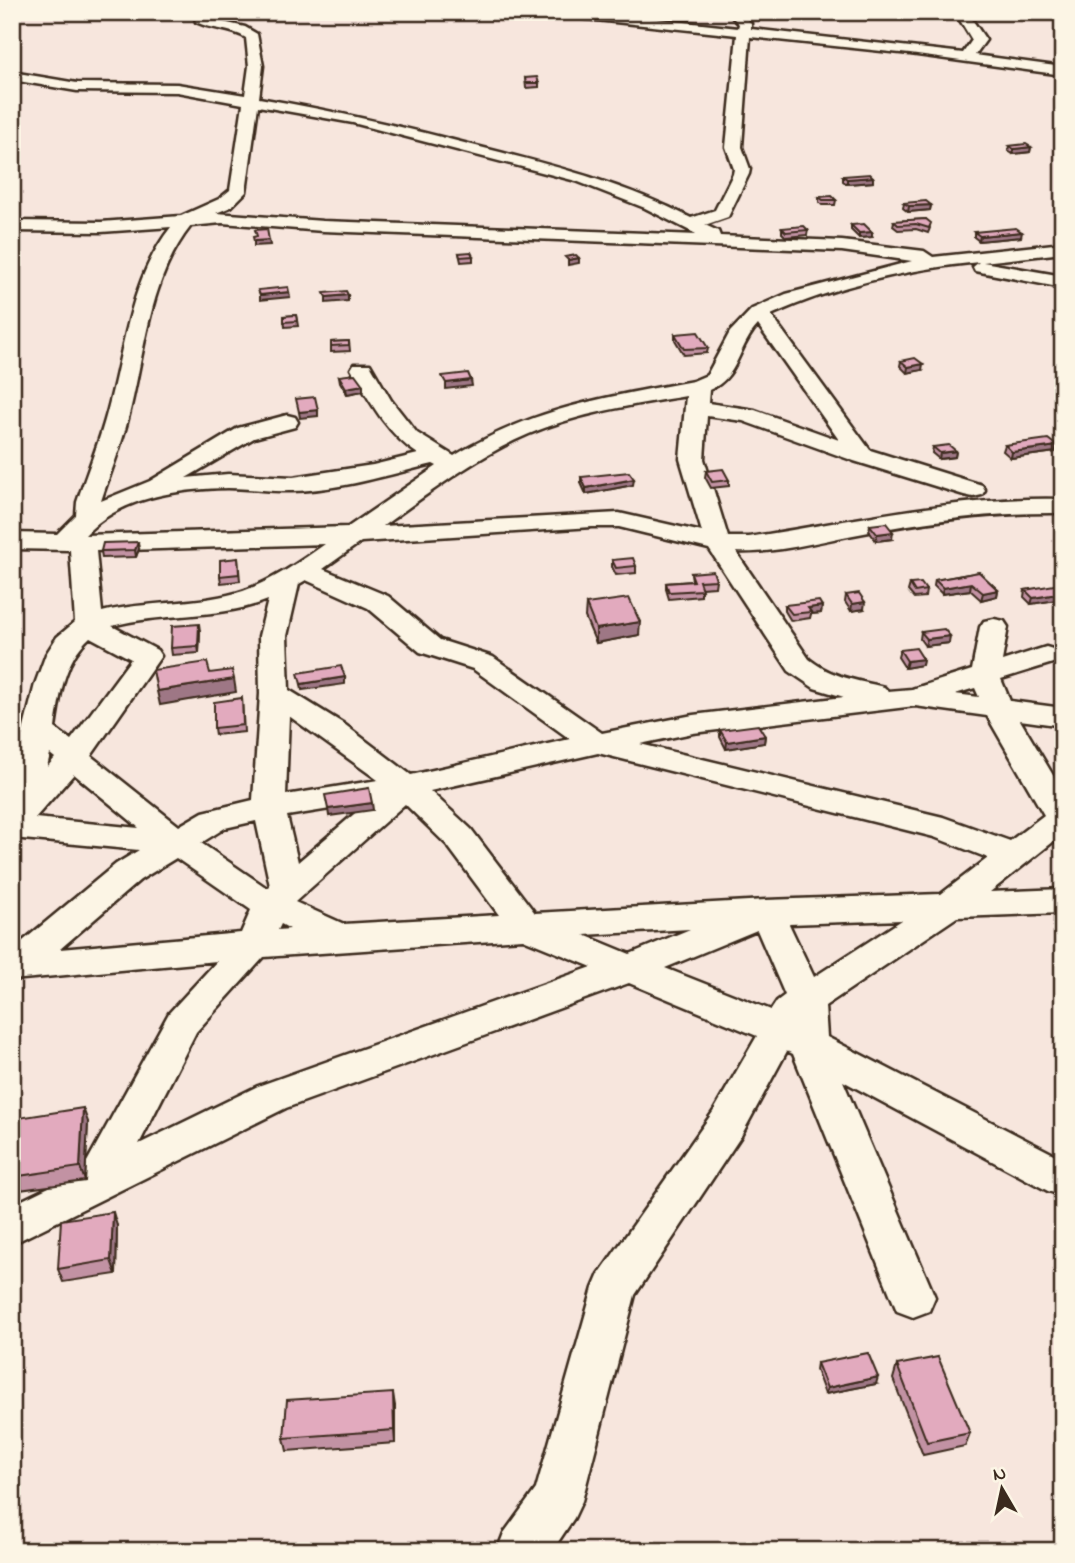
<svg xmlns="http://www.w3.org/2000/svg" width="1075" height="1563" font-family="'Indie Flower',sans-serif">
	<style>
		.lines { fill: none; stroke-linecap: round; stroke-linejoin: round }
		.minor-casing { stroke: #3b2a1e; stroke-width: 5 }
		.minor { fill: #fcf5e5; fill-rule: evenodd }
		.wall { fill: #c292a3; stroke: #3b2a1e; stroke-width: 2 }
		.shaded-wall { fill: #9e7785; stroke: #3b2a1e; stroke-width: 2 }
		.building { fill: #e2aabe; stroke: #3b2a1e; stroke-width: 2 }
	</style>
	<rect width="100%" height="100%" fill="#f7e6dd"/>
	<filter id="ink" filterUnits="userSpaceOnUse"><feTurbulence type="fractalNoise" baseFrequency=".0143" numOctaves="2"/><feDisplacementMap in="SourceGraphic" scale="14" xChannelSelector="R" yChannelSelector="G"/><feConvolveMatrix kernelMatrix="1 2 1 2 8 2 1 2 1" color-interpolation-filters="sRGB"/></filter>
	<g filter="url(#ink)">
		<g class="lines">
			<g class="minor-casing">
				<path id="minor" d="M193,12H205L206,17L210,19L245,27L257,34L263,66L259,98C336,111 408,128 484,148C555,166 625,184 691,218L715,210L733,174L734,169L726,147L737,35L558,16L552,12H595L738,28L739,24L730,15L740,12L751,23V29L963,53L972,40L955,12H967L986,40L975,55L1063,67V75L910,54L750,37L742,147L750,169L749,174L728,217L705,225L718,231L720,236L842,241L924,251L933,257L1063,243V253L983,262L1063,276V288L975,271L973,267L979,262C909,269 835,286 771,315L870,450L982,485L985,490L982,495L973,497L964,495L854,461L743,421L707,416L704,459L728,537H749C854,521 956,496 1063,499V513C995,512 931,520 864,533C823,540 778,554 736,552L809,659C833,678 856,680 884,687L888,691L912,689L972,670L980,627L984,621L994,619L1004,621L1008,627L1002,661L1046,647L1056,650L1060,656L1056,662L1001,679L1010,701L1063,708V726L1020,720L1063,792V834L990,892L1063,889V913L957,917L825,1006L827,1037L1063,1159V1196L1048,1191L843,1081L935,1297L929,1311L913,1317L897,1311L793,1054L787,1051L741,1136L635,1295L582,1501L574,1518L552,1551H497L504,1533L536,1489L593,1288L599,1274L713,1112L757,1036L629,983L286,1108L12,1244V1205L82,1171L169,1013L217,961L12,980V950L116,864L139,850L12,838V776L35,684L46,654L57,637L75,622L70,550L12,549V533L57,534L76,515L77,502C86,475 97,448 105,420C124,356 128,281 171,227L101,232L12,231V221L101,222L181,216L219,199L230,190L243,104L177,92L77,91L12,80V72L77,83L177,84L245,95L249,66L246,38C231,28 212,30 196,22ZM258,106L353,123L576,181L645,208L698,235L323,221L216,213L231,207L246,192ZM222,223L323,231L842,251L912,261L786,294L752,309L730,332L707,375L693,381C602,398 534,408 454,456L417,433L391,400L370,364H354L351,369C369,400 387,434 418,454L373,465L293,477L228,474L186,478L254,438L295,427L298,422L295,417L287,415L238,428L150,481L101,501C110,474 121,447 128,419C145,354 148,280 191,226ZM758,325L839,440L755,410L708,403L709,390C739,378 737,347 758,325ZM686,396L680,459L702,532L619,513L383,526C429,493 477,456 529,434C579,413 633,405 686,396ZM433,464L437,466L348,527L85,535C120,497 178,489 228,488C249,488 271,492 292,491C339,490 388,475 433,464ZM592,527H619L709,549L789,671L814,688L844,697L693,715L602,733L493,657L440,640L388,596L323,569L361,542ZM325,544C298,563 268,584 236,593C192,605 146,601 102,612L96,551ZM306,580L368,608L420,652L473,669L570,739L411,775L344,724L289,690L287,636L299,584ZM268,600L259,636L260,694L253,800L203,812L179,826L91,756L161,656L157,650L112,626C163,612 218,620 268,600ZM90,637L131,659L71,740L55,728C60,695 64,660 90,637ZM975,688L979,697L955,694ZM915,706L987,716L1044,815L1010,841L943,817L640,744L693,733ZM289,716L378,780L286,795ZM598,753L934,837L988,858L941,894L766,900L535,913L471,829L430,791ZM50,754L55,758L47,767ZM74,774L131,821L139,828L35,818ZM367,803L298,862L287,816ZM405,804L447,845L499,915L344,924L295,902ZM256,821L270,886L267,888L201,843L225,828ZM176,858L251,910L241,933L60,949L140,880ZM902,920L814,977L789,924ZM281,924L290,929L278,930ZM690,929L630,954L584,935ZM757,930L785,995L777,1001L771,1010L665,968ZM523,939L592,967L258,1086L139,1144L196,1032L264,957Z"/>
			</g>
			<use href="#minor" class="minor"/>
		</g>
		<path class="wall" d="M525,78L539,83V87L526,88Z
			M1009,146L1031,147L1030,152L1013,154L1008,151Z
			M843,176L873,177V182L847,184L843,181Z
			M819,197L836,200L835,205H822L819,202Z
			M904,203L931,205L930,210L908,212L903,208Z
			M926,219L930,228L928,233L916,229L898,230L893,226L894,221Z
			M851,225L872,237L859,238L851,230Z
			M782,228L808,230L807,235L786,237L782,233Z
			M974,232L1021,237L979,241L974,237Z
			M459,253L473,256V261L461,262Z
			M296,315L298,326L285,327L284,316Z
			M675,334L708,348L707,353L684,355L675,340Z
			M349,341L350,351L331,352V342Z
			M901,361L922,370L907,373L900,366Z
			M339,376L363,391L347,394L340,382Z
			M1005,445L1057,446L1055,452L1011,458L1003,451Z
			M933,447L956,451L955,457L939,459L932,453Z
			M706,471L729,480V486L711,488L705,477Z
			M581,477L633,485L586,494L581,483Z
			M870,525L892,539L876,541L869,531Z
			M139,549L136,557L102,558L101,551Z
			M238,558L240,581L221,583L220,576Z
			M612,560L636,566V573L616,575L612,567Z
			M979,572L998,590L997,596L981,600L970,590L942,594L934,586L935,580Z
			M691,573L716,580L715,587L701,588V596L669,599L666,589V583L692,581Z
			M910,584L926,590L925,597L914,598L908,591Z
			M1063,588V599L1031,604L1024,597L1025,590Z
			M846,595L864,609L851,611L845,602Z
			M586,604L639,635L596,643L585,617Z
			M785,605L822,606L821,613L811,614L810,618L791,621L785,611Z
			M200,631L199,653L172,655L171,648Z
			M921,632L949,643L925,646L920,639Z
			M900,650L923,659L922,665L905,668L898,657Z
			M242,698L244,732L215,735L214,728Z
			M720,730L765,736L764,743L726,749L720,737Z
			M12,1119L88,1122L85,1181L12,1191Z
			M117,1226L116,1274L63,1282L58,1269Z
			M817,1363L876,1384L825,1394L816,1370Z
			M897,1365L970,1433L965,1446L923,1455L893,1379Z
			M395,1406V1443L287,1451L284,1438Z"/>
		<path class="shaded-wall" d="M1031,147L1030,152L1013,154L1014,149Z
			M873,177V182L847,184V179Z
			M931,205L930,210L908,212L909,206Z
			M872,232V237L859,238V233Z
			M1022,232L1021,237L979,241L980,236Z
			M269,240L270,245L254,246V241Z
			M579,258V263L568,265V260Z
			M289,292L290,297L260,300V295Z
			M348,295V301L326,303V297Z
			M923,364L922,370L907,373L908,367Z
			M471,380L472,386L446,389V383Z
			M363,385V391L347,394L346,388Z
			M318,410V416L300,418L299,412Z
			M1057,446L1055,452L1011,458L1012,452Z
			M956,451L955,457L939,459L940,453Z
			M634,479L633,485L586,494V488Z
			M893,532L892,539L876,541L877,534Z
			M138,542L139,549L136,557L135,550Z
			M971,583L970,590L942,594L943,588Z
			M998,590L997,596L981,600L983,593Z
			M1063,593V599L1031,604L1033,598Z
			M865,602L864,609L851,611L852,604Z
			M822,606L821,613L811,614V612L808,608Z
			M640,622L639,635L596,643V629Z
			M199,624L200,631L199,653L198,646Z
			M950,636L949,643L925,646L927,639Z
			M923,659L922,665L905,668L907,661Z
			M345,677V684L302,690L301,684Z
			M234,679L236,692L160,705L157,691Z
			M765,736L764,743L726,749L727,742Z
			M372,803L373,810L329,816L328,809Z
			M83,1108L88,1122L85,1181L80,1167Z
			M113,1212L117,1226L116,1274L111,1260Z
			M878,1377L876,1384L825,1394L827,1388Z
			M393,1393L395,1406V1443L394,1430Z"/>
		<path class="building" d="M537,77L539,83H526L525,78Z
			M1026,144L1031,147L1014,149L1009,146Z
			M870,174L873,177L847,179L843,176Z
			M832,196L836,200H823L819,197Z
			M926,201L931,205L909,206L904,203Z
			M926,219L931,223L929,228L916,224L898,225L894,221Z
			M864,224L872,232L859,233L851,225Z
			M804,226L808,230L786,232L782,228Z
			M1016,228L1022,232L980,236L974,232Z
			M267,229L269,240L254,241L253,237L257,236L255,230Z
			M471,252L473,256L460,257L459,253Z
			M576,255L579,258L568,260L565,257Z
			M288,287L289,292L260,295L258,290Z
			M346,291L348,295L326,297L324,293Z
			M296,315L297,321L284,322V316Z
			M698,332L708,348L684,349L675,334Z
			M349,341V345L331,346V342Z
			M915,358L923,364L908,367L901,361Z
			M468,373L471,380L446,383L442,376Z
			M355,374L363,385L346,388L339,376Z
			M315,397L318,410L299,412L296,399Z
			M1048,439L1057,446L1012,452L1005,445Z
			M949,445L956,451L940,453L933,447Z
			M723,469L729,480L712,482L706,471Z
			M629,472L634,479L586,488L581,477Z
			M886,523L893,532L877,534L870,525Z
			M138,542L135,550L101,551L103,543Z
			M238,558L239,574L220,576V560Z
			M633,558L636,566L616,568L612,560Z
			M713,571L716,580L699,581L702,590L669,592L666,583L694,581L691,573Z
			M979,572L998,590L983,593L971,583L943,588L935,580Z
			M921,583L926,590L915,592L910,584Z
			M1060,584L1063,588V593L1033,598L1025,590Z
			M859,593L865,602L852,604L846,595Z
			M629,598L640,622L596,629L586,604Z
			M819,601L822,606L808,608L811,612L792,614L785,605Z
			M199,624L198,646L171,648L172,626Z
			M944,629L950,636L927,639L921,632Z
			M916,648L923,659L907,661L900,650Z
			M207,662L210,673L232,670L234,679L157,691L153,670Z
			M341,666L345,677L301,684L298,673Z
			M242,698L243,725L214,728V702Z
			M758,725L765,736L727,742L720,730Z
			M369,788L372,803L328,809L325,795Z
			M83,1108L80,1167L12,1177V1119Z
			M113,1212L111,1260L58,1269L61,1220Z
			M868,1353L878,1377L827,1388L817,1363Z
			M938,1357L970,1433L927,1442L897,1365Z
			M393,1393L394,1430L284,1438L287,1400Z"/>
	</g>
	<rect width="1075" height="1563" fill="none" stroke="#fcf5e5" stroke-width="42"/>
	<rect x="21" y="21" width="1033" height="1521" fill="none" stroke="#3b2a1e" stroke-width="2.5" filter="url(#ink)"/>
	<g transform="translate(1002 1489) rotate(351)" stroke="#fcf5e5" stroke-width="5" paint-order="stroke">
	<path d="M0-5L12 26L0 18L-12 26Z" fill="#3b2a1e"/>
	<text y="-10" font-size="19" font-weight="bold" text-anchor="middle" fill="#3b2a1e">N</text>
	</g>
</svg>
